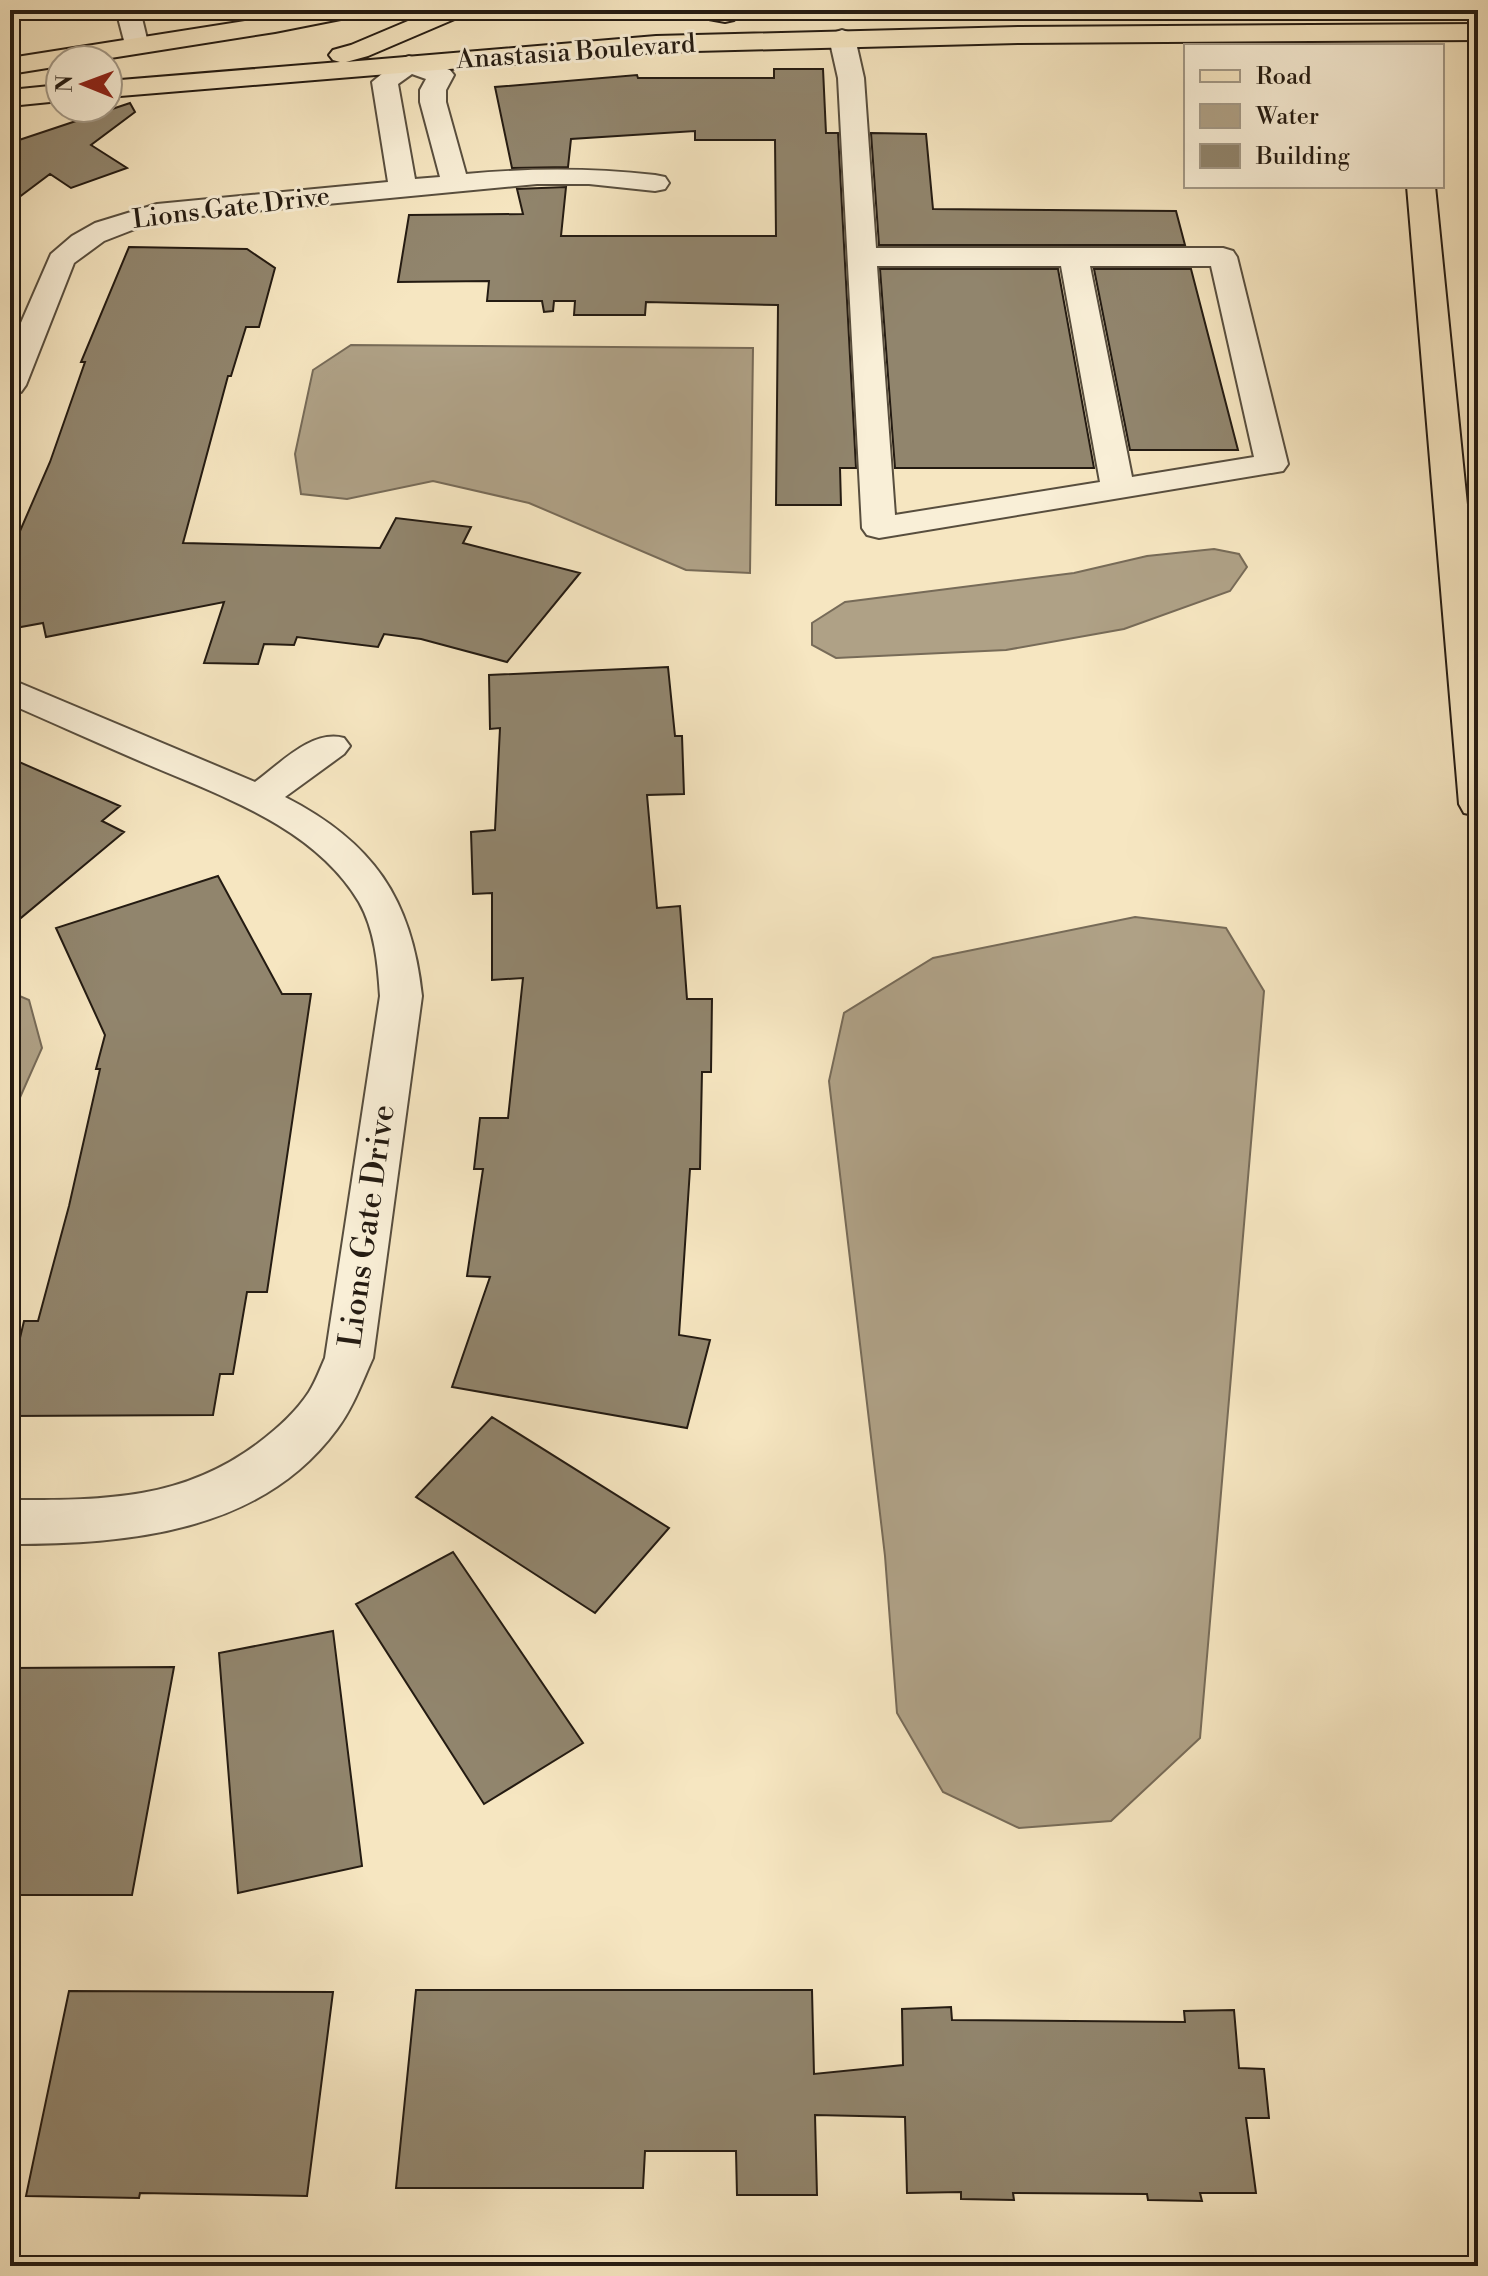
<svg xmlns="http://www.w3.org/2000/svg" width="1488" height="2276" font-family="'Libre Bodoni',serif">
	<style>
		.water { fill: #afa186; stroke: #776b58; stroke-width: 2 }
		.building { fill: #91856d; stroke: #241b12; stroke-width: 2 }
		.lines { fill: none; stroke-linecap: round; stroke-linejoin: round }
		.minor-casing { stroke: #584e3e; stroke-width: 4 }
		.major-casing { stroke: #241b12; stroke-width: 4 }
		.minor { fill: #f9efd7; fill-rule: evenodd }
		.major { fill: #f6e6c1; fill-rule: evenodd }
		.labels { text-anchor: middle; dominant-baseline: central; stroke-width: 6; stroke-linejoin: round; paint-order: stroke }
		.far-street-label { font-size: 26px; fill: #241b12; stroke: #f9efd7 }
		.street-label { font-size: 32px; fill: #241b12; stroke: #f9efd7 }
	</style>
	<rect width="100%" height="100%" fill="#f6e6c1"/>
	<filter id="stains"><feTurbulence type="fractalNoise" baseFrequency=".0025" numOctaves="4"/><feColorMatrix values="0 0 0 0 .2 0 0 0 0 .09 0 0 0 0 .02 0 0 0 .5 -.17"/></filter>
	<radialGradient id="worn" r=".72"><stop offset=".6" stop-color="#630" stop-opacity="0"/><stop offset="1" stop-color="#630" stop-opacity=".3"/></radialGradient>
	<path class="water" d="M351,345L753,348L750,573L686,570L529,503L433,481L347,499L301,494L295,454L313,370Z
		M1214,549L1239,554L1247,567L1230,591L1124,629L1006,650L836,658L812,645V623L845,602L1074,573L1147,556Z
		M1135,917L1226,928L1264,991L1200,1738L1111,1821L1019,1828L943,1792L897,1713L885,1556L829,1081L844,1013L933,958Z
		M10,992L29,1000L42,1048L10,1120Z"/>
	<path class="building" d="M774,69H823L826,133H838L856,468H840L841,505H776L778,305L646,302L645,315H574L575,301H554L553,311L544,312L542,301H487L489,281L398,282L409,215L523,214L517,189L566,187L561,236H776L775,140H695V131L571,139L568,167L512,168L495,87L637,75L638,78H774Z
		M130,103L135,112L91,145L127,168L71,188L50,174L10,204V143Z
		M871,133L926,134L933,209L1176,211L1185,245H879Z
		M129,247L247,249L275,268L259,327H246L231,376H228L183,543L380,548L396,518L471,527L463,543L580,573L507,662L421,639L384,634L378,647L297,637L294,645L264,644L258,664L204,663L224,602L46,637L43,623L10,629V554L50,462L85,362H81Z
		M880,269H1058L1094,468H895Z
		M1094,269H1191L1238,450H1130Z
		M668,667L675,736H682L684,794L647,795L657,908L680,906L687,999H712L711,1072H702L700,1169H690L679,1335L710,1340L687,1428L452,1387L490,1277L467,1276L483,1169H474L480,1118H508L523,978L492,980V893L473,894L471,832L495,830L500,728L490,729L489,675Z
		M10,758L120,806L102,821L124,832L10,927Z
		M218,876L282,994H311L267,1292H247L233,1374H220L213,1415L10,1416V1380L24,1321H38L69,1206L100,1069H96L105,1035L56,928Z
		M492,1417L669,1528L595,1613L416,1497Z
		M453,1552L583,1743L484,1804L356,1604Z
		M333,1631L362,1866L238,1893L219,1653Z
		M174,1667L132,1895H10V1668Z
		M416,1990H812L814,2074L903,2065L902,2009L951,2007L952,2020L1185,2022L1184,2011L1234,2010L1239,2068L1264,2069L1269,2118H1246L1256,2193H1200L1202,2201L1148,2200L1147,2194L1013,2193L1014,2200L961,2199V2192L907,2193L905,2117L815,2115L817,2195H737L736,2151H645L643,2188H396Z
		M69,1991L333,1992L307,2196L140,2193L139,2198L26,2196Z"/>
	<g class="lines">
		<g class="minor-casing">
			<path id="minor" d="M116,10H140L149,47L145,52H127Z
				M842,30L851,33L855,38L864,78L876,248H1223L1233,251L1237,257L1288,464L1283,471L879,538L867,535L862,528L838,78L829,38L833,33ZM877,266H1061L1100,482L895,515ZM1090,266H1211L1254,457L1132,477Z
				M409,56L450,70L454,75L446,90V102L466,174C531,168 591,168 655,175L665,177L669,183L665,189L655,191L589,184H537L158,220L104,241L74,263L26,385L21,392L10,394V348L51,254L72,236L95,223L157,204L388,182L372,82L400,59ZM412,74L426,79L420,90V102L440,177L415,179L398,84Z
				M10,679L255,782C280,764 312,729 344,738L350,746L344,754L285,797C373,842 412,899 422,996L373,1358C362,1382 353,1408 337,1429C261,1533 127,1544 10,1544V1500C103,1500 180,1501 257,1444C277,1429 296,1412 309,1392C316,1381 320,1369 325,1358L380,996C378,965 375,930 359,902C315,828 224,797 149,765C102,745 56,724 10,704Z"/>
		</g>
		<g class="major-casing">
			<path id="major" d="M314,10H364L361,15L275,32L98,60H60V66L10,74V58Z
				M434,10H467L464,15L368,56L346,62L656,36L1020,27L1478,24V40L1020,43L656,52L108,97V81L340,62L333,60L329,55L333,50L351,45Z
				M684,10H734L737,15L734,20L725,22L687,15Z
				M60,85V101L10,106V90Z
				M1407,186H1435L1478,614V816L1464,813L1459,804Z"/>
		</g>
		<use href="#minor" class="minor"/>
		<use href="#major" class="major"/>
	</g>
	<g class="labels">
		<g class="far-street-label">
			<text transform="translate(576 52) rotate(-4)">Anastasia Boulevard</text>
			<text transform="translate(231 208) rotate(-7)">Lions Gate Drive</text>
		</g>
		<g class="street-label">
			<text transform="translate(367 1226) rotate(-82)">Lions Gate Drive</text>
		</g>
	</g>
	<rect width="1488" height="2276" fill="none" stroke="#f6e6c1" stroke-width="40"/>
	<rect x="12" y="12" width="1464" height="2252" fill="none" stroke="#241b12" stroke-width="4"/>
	<rect x="20" y="20" width="1448" height="2236" fill="none" stroke="#241b12" stroke-width="2"/>
	<rect x="1184" y="44" width="260" height="144" fill="#f9efd7" stroke="#a49a88" stroke-width="2"/>
	<rect x="1200" y="70" width="40" height="12" fill="#f6e6c1" stroke="#a49a88" stroke-width="2"/>
	<text x="1256" y="84" font-size="24" fill="#241b12">Road</text>
	<rect x="1200" y="104" width="40" height="24" fill="#afa186" stroke="#a49a88" stroke-width="2"/>
	<text x="1256" y="124" font-size="24" fill="#241b12">Water</text>
	<rect x="1200" y="144" width="40" height="24" fill="#91856d" stroke="#a49a88" stroke-width="2"/>
	<text x="1256" y="164" font-size="24" fill="#241b12">Building</text>
	<g transform="translate(84 84) rotate(271)"><circle r="38" fill="#f9efd7" stroke="#a49a88" stroke-width="2"/>
	<path d="M0-6L14 30L0 20L-14 30Z" fill="#8f2418"/>
	<text y="-12" font-size="22" font-weight="bold" text-anchor="middle" fill="#241b12">N</text>
	</g>
	<rect width="100%" height="100%" filter="url(#stains)"/>
	<rect width="100%" height="100%" fill="url(#worn)"/>
</svg>
